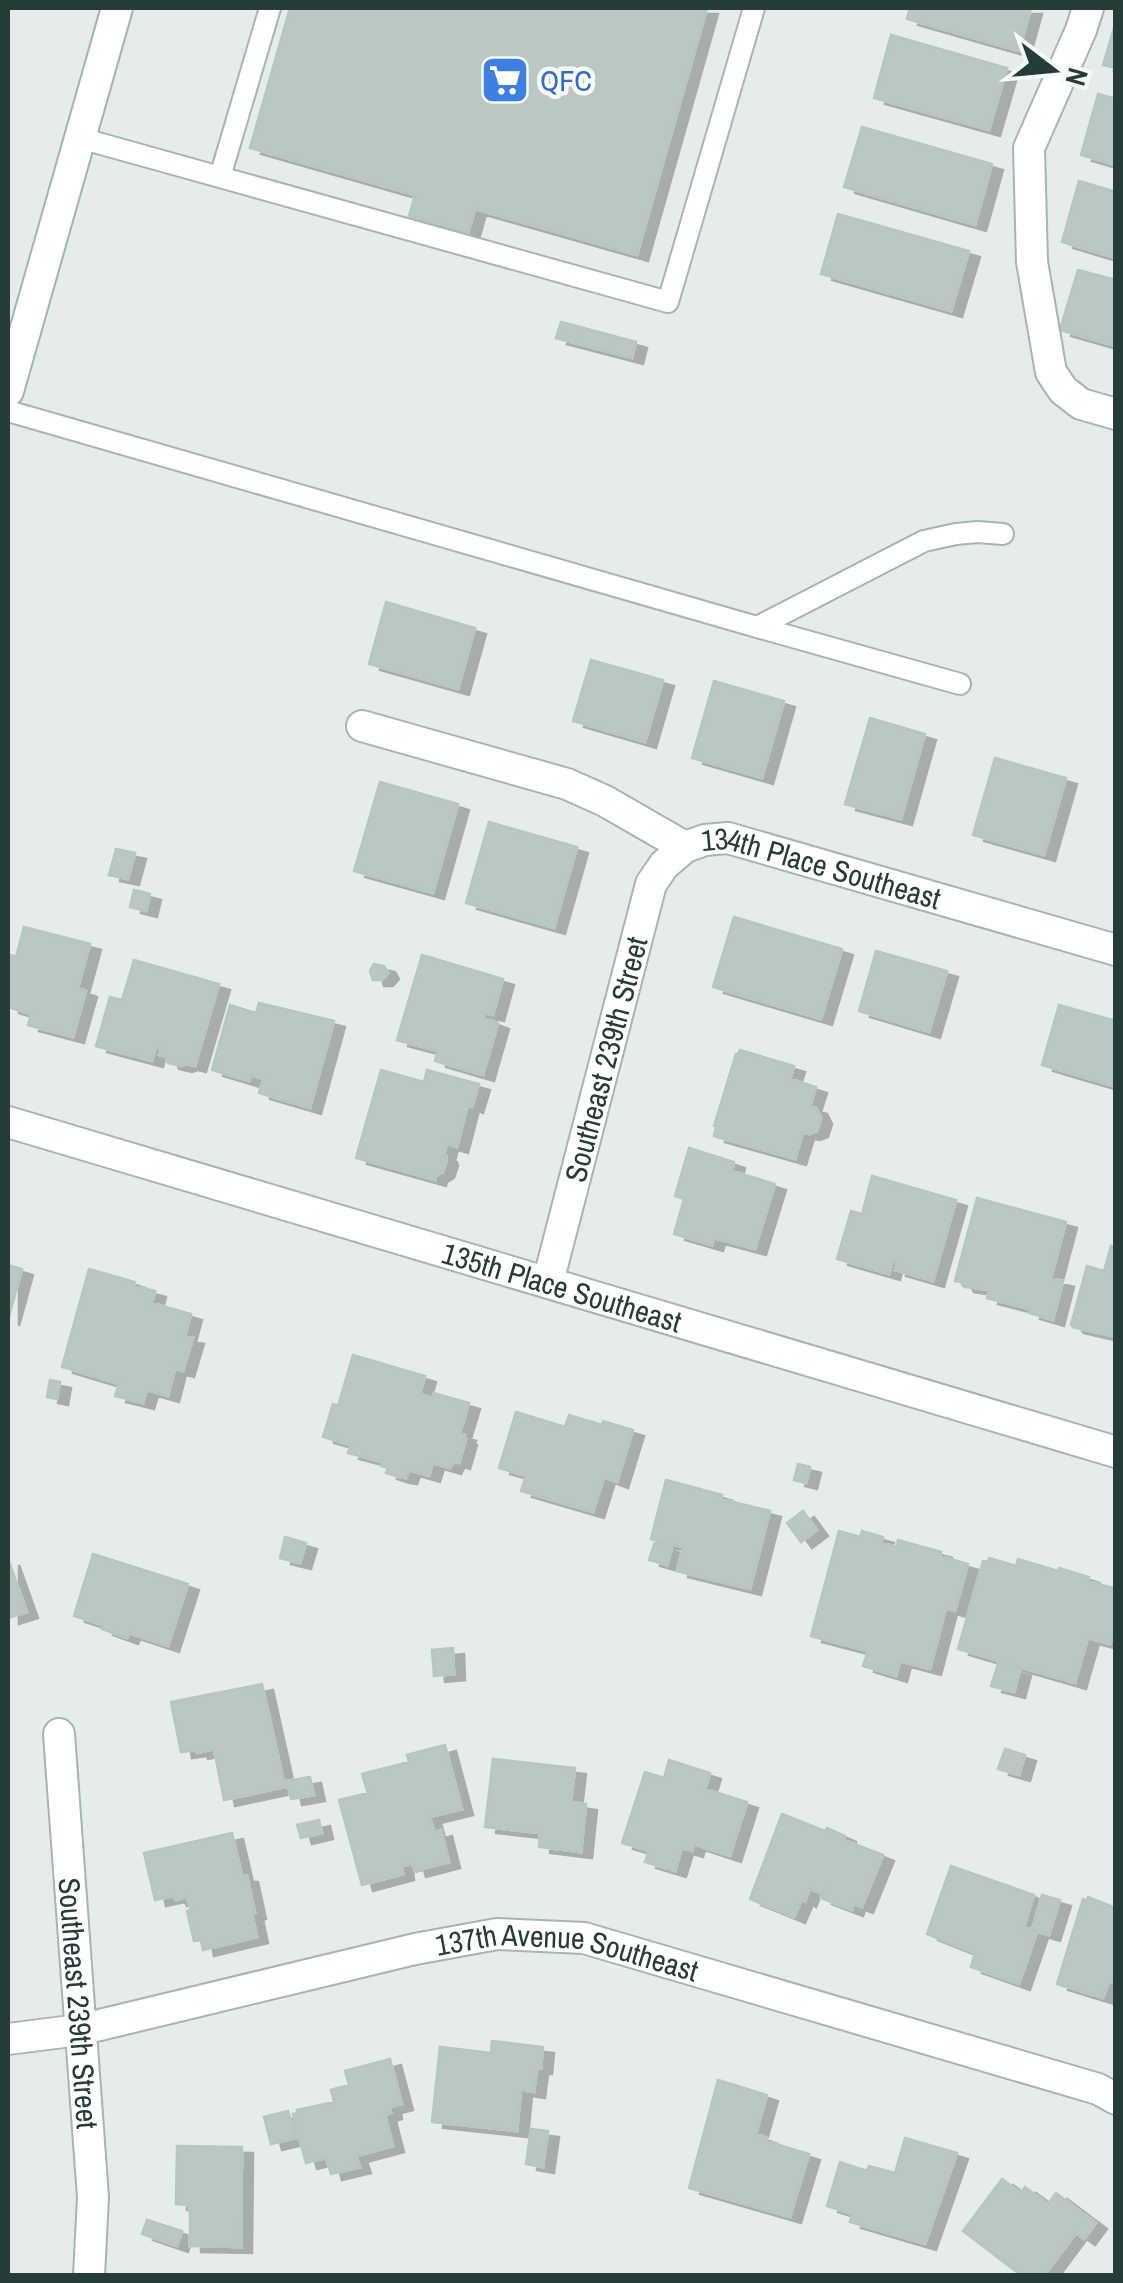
<svg xmlns="http://www.w3.org/2000/svg" width="1123" height="2283" font-family="'Archivo Narrow',sans-serif">
	<style>
		.building { fill: #bac7c4; stroke: #b8c5c2; stroke-width: 2.5; filter: url(#shadow) }
		.lines { fill: none; stroke-linecap: round; stroke-linejoin: round }
		.lane-casing { stroke: #a8b4b1; stroke-width: 24 }
		.street-casing { stroke: #a8b4b1; stroke-width: 34 }
		.secondary-casing { stroke: #a1b4b0; stroke-width: 34 }
		.lane { stroke: #fff; stroke-width: 20 }
		.street { stroke: #fff; stroke-width: 30 }
		.secondary { stroke: #fff; stroke-width: 30 }
		.labels { text-anchor: middle; dominant-baseline: central; stroke-width: 9; stroke-linejoin: round; paint-order: stroke }
		.shop-label { font-size: 30px; fill: #366cbe; stroke: #f5f9f8; text-anchor: start }
		.street-label { font-size: 30px; fill: #263c39; stroke: #f5f9f8 }
	</style>
	<defs>
		<filter id="shadow"><feDropShadow dx="11" dy="6" stdDeviation="0" flood-color="#0004"/></filter>
	</defs>
	<rect width="100%" height="100%" fill="#e5ecea"/>
	<path class="building" d="M290,8H707L637,255L475,209L468,233L409,216L415,195L250,148Z
		M910,8H1031L1019,51L907,19Z
		M1116,21V68L1103,65Z
		M891,35L1007,68L989,130L874,98Z
		M1098,94L1116,99V165L1081,155Z
		M862,127L992,164L975,225L844,187Z
		M1079,181L1116,192V258L1062,242Z
		M838,214L969,251L951,311L821,274Z
		M1078,270L1116,280V346L1060,330Z
		M561,322L636,342L632,358L556,338Z
		M386,602L475,628L458,689L369,664Z
		M591,660L663,680L645,742L573,721Z
		M714,681L784,701L762,778L692,758Z
		M870,718L925,734L901,819L845,804Z
		M995,758L1066,778L1044,855L973,835Z
		M380,782L458,804L433,893L354,871Z
		M489,822L577,847L554,928L466,903Z
		M116,849L135,853L128,879L109,875Z
		M134,890L150,894L146,911L130,907Z
		M734,917L842,949L821,1019L713,987Z
		M24,927L90,944L78,988L86,991L73,1037L28,1025L31,1014L8,1007V954L16,957Z
		M876,951L947,971L929,1032L859,1011Z
		M422,955L503,979L493,1015L485,1013L484,1018L498,1023L483,1075L435,1061L438,1051L397,1040Z
		M134,960L219,984L195,1066L187,1064L181,1066L168,1063L166,1057L159,1055L161,1048L156,1046L152,1061L96,1046L110,997L122,1000Z
		M374,964L384,966L388,973L382,980H373L370,971Z
		M259,1003L334,1021L310,1108L259,1093L263,1079L251,1075L249,1081L212,1070L230,1005L256,1013Z
		M1059,1005L1116,1021V1078L1113,1086L1042,1065Z
		M740,1050L794,1066L790,1079L816,1087L810,1106L816,1108L821,1118L817,1131L809,1134L803,1133L795,1159L714,1136L716,1127L714,1126L736,1054H738Z
		M381,1070L424,1082L427,1070L479,1084L472,1107L468,1105L457,1147L447,1144L444,1155L446,1156L447,1160L443,1172L436,1176L435,1180L356,1158Z
		M689,1148L734,1162L732,1171L775,1184L755,1249L714,1238L712,1245L674,1234L684,1199L675,1196Z
		M872,1176L956,1200L933,1281L895,1270L898,1261L893,1260L889,1274L837,1259L851,1211L862,1214Z
		M977,1198L1066,1222L1051,1278L1063,1281L1053,1320L1029,1313L1030,1309L987,1298L989,1290L963,1286L961,1282L955,1281Z
		M1111,1246L1116,1248V1337L1073,1327L1071,1325L1087,1266L1104,1271Z
		M8,1265L22,1269L8,1320Z
		M89,1269L135,1282L134,1286L155,1291L152,1303L191,1314L185,1336L193,1338L183,1371L175,1369L168,1396L147,1390L143,1403L115,1396L119,1384L62,1367Z
		M353,1355L425,1376L420,1394L433,1398L434,1393L469,1403L460,1433L465,1435L464,1438L466,1439L459,1463L454,1461L450,1468L433,1463L429,1476L409,1470L406,1478L399,1477L386,1473L388,1468L381,1466L382,1462L348,1453L351,1445L323,1437L333,1404L338,1406Z
		M50,1380L60,1382L57,1399L47,1397Z
		M516,1412L565,1427L569,1415L602,1425L603,1421L633,1430L617,1482L604,1477L593,1512L521,1491L526,1476L499,1468Z
		M798,1464L810,1467L806,1483L794,1480Z
		M666,1480L722,1495L721,1499L770,1511L750,1589L677,1571L683,1547L651,1539Z
		M803,1511L817,1530L801,1542L787,1523Z
		M839,1531L860,1537L862,1531L883,1537L881,1543L897,1547L898,1540L941,1552L940,1556L968,1564L955,1611L946,1608L930,1669L900,1661L896,1676L863,1666L868,1651L811,1636Z
		M285,1537L306,1543L300,1563L280,1558Z
		M655,1542L672,1548L667,1565L649,1560Z
		M93,1554L188,1584L168,1646L129,1633L127,1638L102,1629L103,1625L74,1616Z
		M989,1558L1016,1566L1018,1559L1058,1571L1059,1568L1089,1577L1088,1581L1116,1589V1625L1110,1644L1088,1638L1075,1683L958,1649L983,1561L988,1562Z
		M8,1559L27,1612L8,1618Z
		M453,1648L454,1674L434,1676L432,1650Z
		M998,1664L1020,1670L1014,1692L991,1686Z
		M262,1684L285,1787L224,1800L214,1749L197,1753L196,1750L181,1752L171,1702Z
		M445,1745L462,1809L430,1817L434,1832L441,1830L449,1862L415,1871L413,1864L402,1866L403,1874L362,1885L339,1800L368,1793L362,1774L409,1762L407,1755Z
		M1005,1749L1025,1755L1019,1775L998,1769Z
		M493,1759L575,1768L571,1802L586,1804L581,1852L539,1847L540,1833L485,1827Z
		M669,1760L710,1773L705,1789L747,1802L730,1856L694,1844L692,1851L682,1848L675,1871L645,1862L649,1851L622,1843L645,1772L664,1778Z
		M310,1777L314,1795L291,1799L287,1781Z
		M782,1814L825,1831L827,1828L845,1836L844,1840L883,1855L862,1907L854,1904L852,1910L821,1898L824,1891L821,1893L810,1889L805,1901L802,1899L794,1917L750,1899Z
		M319,1820L322,1833L301,1838L297,1825Z
		M232,1833L242,1876H247L255,1913L252,1914L257,1937L203,1950L201,1940L194,1941L187,1911L194,1910L193,1907L190,1908L187,1897L176,1900L174,1896L155,1900L144,1853Z
		M951,1866L1034,1895L1024,1927L1037,1932L1019,1984L971,1967L975,1953L927,1934Z
		M1042,1895L1060,1900L1049,1935L1032,1930Z
		M1088,1897L1116,1908V1974L1113,1983L1109,1981L1103,1998L1057,1984L1083,1899L1087,1901Z
		M492,2041L543,2047L541,2068H537L534,2092L521,2090L517,2131L432,2122L440,2047L491,2053Z
		M390,2059L402,2104L390,2107L391,2113L385,2115L393,2146L356,2156L360,2167L331,2174L326,2158L306,2163L293,2114L298,2113L297,2110L334,2102L331,2090L349,2085L345,2071Z
		M718,2080L767,2095L756,2134L767,2138L766,2141L809,2154L790,2217L689,2188Z
		M288,2111L296,2138L271,2144L264,2117Z
		M531,2129L548,2131L543,2167L526,2164Z
		M905,2138L957,2153L925,2244L850,2222L852,2214L827,2206L840,2162L867,2171L869,2166L895,2173Z
		M177,2146L242,2147L241,2247L190,2246V2205L176,2204Z
		M1002,2179L1021,2193L1025,2187L1048,2204L1056,2193L1096,2223L1084,2239L1076,2233L1044,2276H1022L963,2231Z
		M147,2220L182,2231L177,2246L142,2234Z"/>
	<g class="lines">
		<g class="lane-casing">
			<path id="lane" d="M80,138L668,302L754,8
				M220,177L270,8
				M8,411L757,627
				M960,684L757,627L924,541L956,534L978,532L1003,534"/>
		</g>
		<g class="street-casing">
			<g id="street">
				<path d="M1088,8L1081,30L1029,148L1032,262L1051,372L1063,390L1081,404L1116,414"/>
				<path id="s1" d="M362,726L567,784L605,801L685,847L705,840L728,838L1116,950"/>
				<path id="s2" d="M8,1122L1116,1452"/>
				<path id="s3" d="M548,1282L651,884L664,865L685,847"/>
				<path id="s4" d="M59,1734L93,2197L89,2276"/>
				<path id="s5" d="M8,2039L79,2030L415,1949L497,1934L584,1938L1098,2089L1116,2099"/>
			</g>
		</g>
		<g class="secondary-casing">
			<path id="secondary" d="M8,391L117,8"/>
		</g>
		<use href="#lane" class="lane"/>
		<use href="#street" class="street"/>
		<use href="#secondary" class="secondary"/>
	</g>
	<defs>
		<g id="supermarket-square" transform="scale(2.5)"><rect x="-9" y="-9" width="18" height="18" rx="4" fill="#3f7fe0" stroke="#f5f9f8"/><path d="M-6-5.5h2.5l.6 2H6L4.5 2H-2.5L-4.4-4H-6ZM-1.5 3.2a1.3 1.3 0 1 0 .1 0ZM3 3.2a1.3 1.3 0 1 0 .1 0Z" fill="#fff"/></g>
	</defs>
	<g fill-rule="evenodd">
		<use href="#supermarket-square" x="505" y="80"/>
	</g>
	<g class="labels">
		<g class="shop-label">
			<text x="540" y="80">QFC</text>
		</g>
		<g class="street-label">
			<text stroke="none"><textPath href="#s1" startOffset="488">134th Place Southeast</textPath></text>
			<text stroke="none"><textPath href="#s3" startOffset="230">Southeast 239th Street</textPath></text>
			<text stroke="none"><textPath href="#s2" startOffset="578">135th Place Southeast</textPath></text>
			<text stroke="none"><textPath href="#s5" startOffset="572">137th Avenue Southeast</textPath></text>
			<text stroke="none"><textPath href="#s4" startOffset="270">Southeast 239th Street</textPath></text>
		</g>
	</g>
	<rect width="1123" height="2283" fill="none" stroke="#263c39" stroke-width="20"/>
	<g transform="translate(1053 70) rotate(106)" stroke="#f5f9f8" stroke-width="8" paint-order="stroke">
	<path d="M0-8L18 38L0 25L-18 38Z" fill="#263c39"/>
	<text y="-15" font-size="28" font-weight="bold" text-anchor="middle" fill="#263c39">N</text>
	</g>
</svg>
